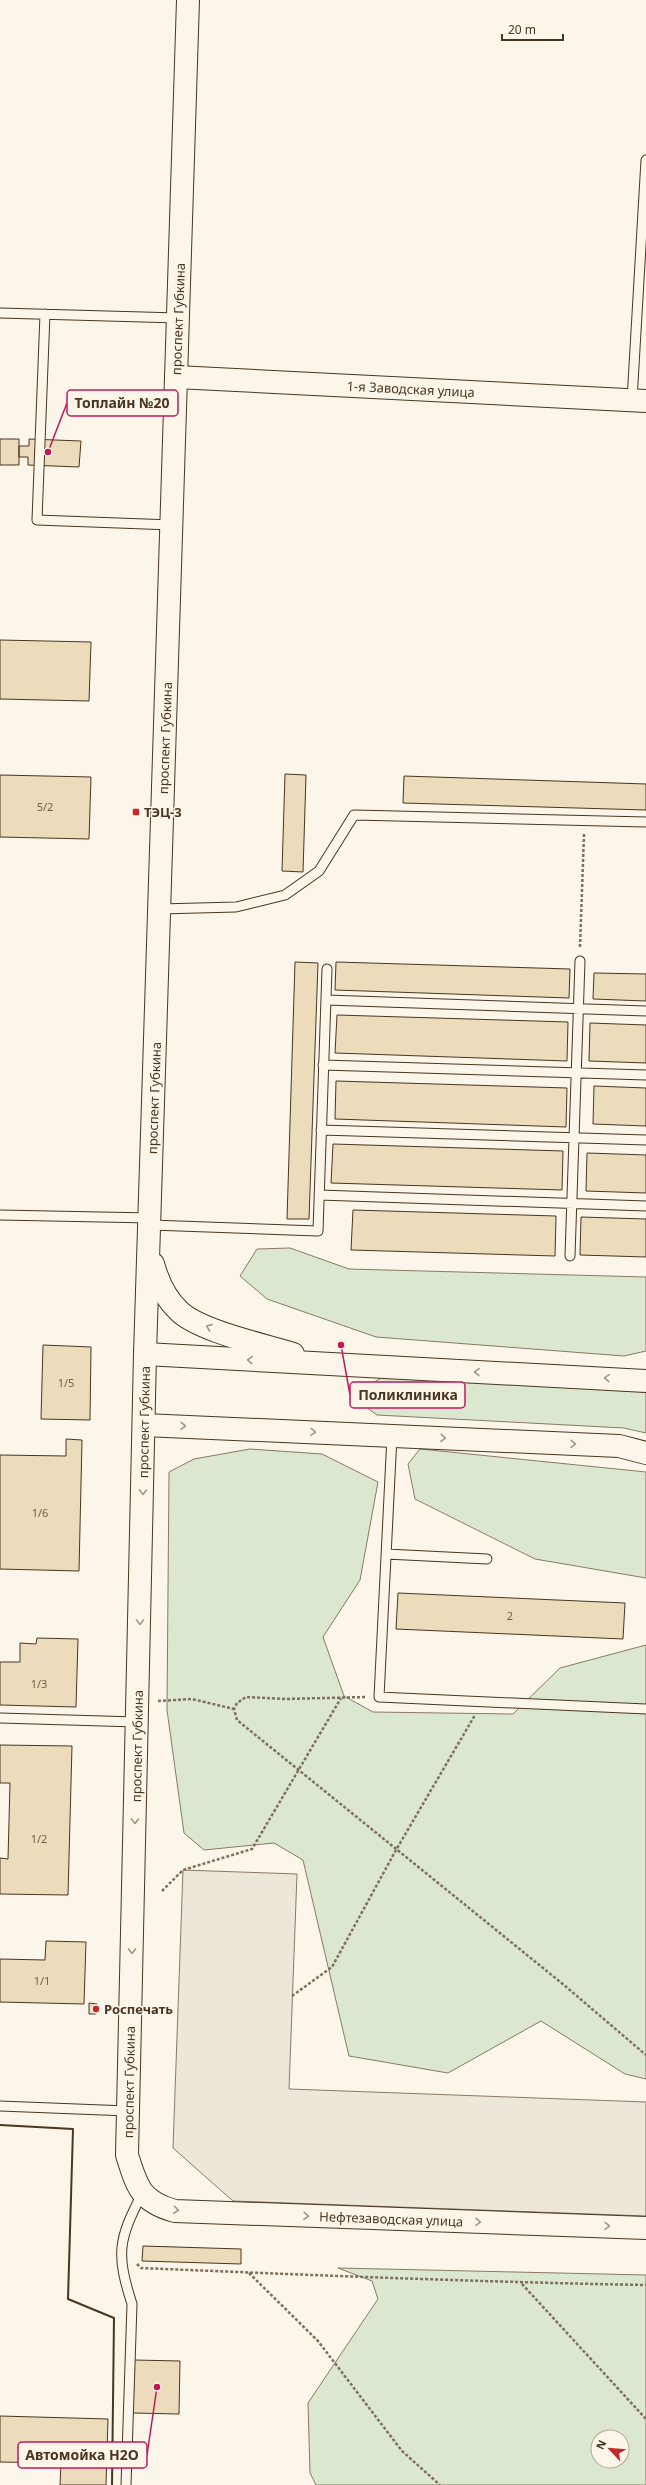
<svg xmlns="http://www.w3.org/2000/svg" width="646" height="2485" viewBox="0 0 646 2485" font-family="'Noto Sans',sans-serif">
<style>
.green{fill:#dce7d0;stroke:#887966;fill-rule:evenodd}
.parking{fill:#ede7d9;stroke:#887966}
.building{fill:#ecdcbc;stroke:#4a3520}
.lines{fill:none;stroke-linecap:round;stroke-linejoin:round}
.lane-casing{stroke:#4a3520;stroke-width:11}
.secondary-casing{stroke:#4a3520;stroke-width:24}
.path{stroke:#7f6f5c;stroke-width:2.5;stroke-dasharray:3 2;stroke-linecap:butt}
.lane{stroke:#fbf6e9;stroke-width:9}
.secondary{stroke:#fbf6e9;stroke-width:22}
.wall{stroke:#4a3520;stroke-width:2}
.oneway{stroke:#a29684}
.poi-dot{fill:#c62828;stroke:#fbf6e9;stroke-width:1.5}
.labels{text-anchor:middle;stroke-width:3;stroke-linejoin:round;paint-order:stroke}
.number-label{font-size:11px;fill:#725f47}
.street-label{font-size:13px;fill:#4a3520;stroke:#fbf6e9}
.poi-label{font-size:13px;font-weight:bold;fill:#4a3520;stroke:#fbf6e9;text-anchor:start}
.leader{fill:none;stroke:#c2185b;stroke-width:1.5}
.callout-dot{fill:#c2185b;stroke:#fbf6e9;stroke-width:1.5}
.callout{fill:#fbf6e9;stroke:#c2185b;stroke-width:1.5}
.callout-label{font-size:14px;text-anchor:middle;font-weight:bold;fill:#4a3520}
</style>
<rect width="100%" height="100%" fill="#fbf6e9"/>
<path class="green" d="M 290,1248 L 349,1269 L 646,1277 L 646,1351 L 624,1356 L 376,1337 L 267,1299 L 240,1276 L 257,1249 Z
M 382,1377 L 646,1392 L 646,1433 L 624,1428 L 377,1415 L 352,1397 Z
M 250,1449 L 322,1454 L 378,1482 L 360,1580 L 323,1637 L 344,1696 L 373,1712 L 513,1714 L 560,1668 L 646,1645 L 646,2079 L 625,2074 L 541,2021 L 448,2073 L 349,2056 L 303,1860 L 274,1843 L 204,1850 L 184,1833 L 167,1710 L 169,1472 L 194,1459 Z
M 420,1449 L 646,1472 L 646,1578 L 535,1559 L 415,1499 L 408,1464 Z
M 338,2268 L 646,2275 L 646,2485 L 316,2485 L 310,2473 L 308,2403 L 378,2299 L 372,2281 ZM 598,2437 L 622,2437 L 622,2461 L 598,2461 Z"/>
<path class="parking" d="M 183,1870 L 297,1874 L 289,2089 L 646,2102 L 646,2216 L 233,2201 L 173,2148 Z"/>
<path class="building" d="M 0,439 L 19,439 L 19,465 L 0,465 Z
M 29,439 L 81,441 L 79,467 L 28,465 L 28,457 L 19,457 L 19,446 L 29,446 Z
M 0,640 L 91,642 L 89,701 L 0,699 Z
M 285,774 L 306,775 L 303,872 L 282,871 Z
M 0,775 L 91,777 L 89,839 L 0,837 Z
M 404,776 L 646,784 L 646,810 L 403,803 Z
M 295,962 L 318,963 L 309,1219 L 287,1219 Z
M 336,962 L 570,969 L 569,998 L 335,990 Z
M 594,973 L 646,974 L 646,1001 L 593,999 Z
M 337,1015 L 568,1022 L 567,1061 L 335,1053 Z
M 590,1023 L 646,1025 L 646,1063 L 589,1061 Z
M 336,1081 L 567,1088 L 566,1127 L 335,1119 Z
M 594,1086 L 646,1088 L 646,1126 L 593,1124 Z
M 333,1144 L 563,1151 L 562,1190 L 331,1183 Z
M 587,1153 L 646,1155 L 646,1193 L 586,1191 Z
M 353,1210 L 556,1216 L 555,1256 L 351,1250 Z
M 581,1217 L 646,1219 L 646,1257 L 580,1255 Z
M 43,1345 L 91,1347 L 90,1420 L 41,1419 Z
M 66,1439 L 82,1440 L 79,1571 L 0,1569 L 0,1455 L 66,1456 Z
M 398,1593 L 625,1603 L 623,1639 L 396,1629 Z
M 37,1638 L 78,1639 L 76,1707 L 0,1705 L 0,1662 L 20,1662 L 20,1643 L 36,1644 Z
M 0,1745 L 72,1746 L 68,1895 L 0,1894 L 0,1858 L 8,1859 L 10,1783 L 0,1783 Z
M 46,1941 L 86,1942 L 84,2004 L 0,2002 L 0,1959 L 45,1960 Z
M 89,2003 L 97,2004 L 96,2014 L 89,2014 Z
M 143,2246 L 241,2249 L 241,2264 L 142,2261 Z
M 134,2360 L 180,2361 L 179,2414 L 133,2413 Z
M 0,2416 L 108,2419 L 106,2485 L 60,2485 L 61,2463 L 0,2462 Z"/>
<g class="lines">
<g class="lane-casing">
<path id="lane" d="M 0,313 L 178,318
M 45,314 L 37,520 L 172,525
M 632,400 L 646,160
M 160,909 L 236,907 L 285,895 L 319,871 L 354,815 L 646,822
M 326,1000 L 646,1011
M 323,1065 L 646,1075
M 321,1130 L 646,1140
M 319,1195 L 646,1206
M 0,1215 L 151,1218
M 151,1225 L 318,1231 L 327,969
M 570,1256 L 580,961
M 392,1436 L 379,1697 L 646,1709
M 386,1554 L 487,1559
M 0,1718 L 137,1722
M 0,2106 L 128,2111
M 126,2485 L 132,2304 C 116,2254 118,2240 142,2194"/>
</g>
<g class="secondary-casing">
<g id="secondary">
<path id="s1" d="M 188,0 L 145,1354 L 127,2155 C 137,2187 141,2202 175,2211 L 646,2228"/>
<path id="s2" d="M 176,377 L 646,401"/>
<path d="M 153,1264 C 158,1282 165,1298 179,1311 C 199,1331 265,1345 293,1354"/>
<path d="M 145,1354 L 646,1381"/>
<path d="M 144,1425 L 619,1446 L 646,1453"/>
</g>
</g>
<path class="path" d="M 580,947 L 584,834
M 365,1697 L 286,1699 L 246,1697 L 237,1703 L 234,1709 L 237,1720 L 564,1985 L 646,2055
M 158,1701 L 192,1699 L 234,1709
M 162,1891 L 183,1870 L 252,1849 L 341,1698
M 292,1996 L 332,1967 L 396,1850 L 475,1715
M 137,2264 L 141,2268 C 309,2275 478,2282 646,2285
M 249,2273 L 318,2341 L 402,2451 L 440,2485
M 522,2284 L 646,2419"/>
<use href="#lane" class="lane"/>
<use href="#secondary" class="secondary"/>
<path class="wall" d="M 0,2125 L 73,2129 L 68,2299 L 114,2318 L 112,2485"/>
</g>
<defs><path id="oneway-chevron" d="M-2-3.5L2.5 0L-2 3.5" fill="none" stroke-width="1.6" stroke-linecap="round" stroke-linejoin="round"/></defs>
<g class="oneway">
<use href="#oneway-chevron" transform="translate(209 1327) rotate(-159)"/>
<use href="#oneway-chevron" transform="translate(250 1360) rotate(-177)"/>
<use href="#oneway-chevron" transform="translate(477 1372) rotate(-177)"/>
<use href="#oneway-chevron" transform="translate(607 1378) rotate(-177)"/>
<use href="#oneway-chevron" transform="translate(183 1426) rotate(3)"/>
<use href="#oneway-chevron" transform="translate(313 1432) rotate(3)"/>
<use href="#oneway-chevron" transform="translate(443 1438) rotate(3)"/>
<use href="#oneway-chevron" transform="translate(573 1444) rotate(3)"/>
<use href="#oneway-chevron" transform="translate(143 1492) rotate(91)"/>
<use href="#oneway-chevron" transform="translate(140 1622) rotate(91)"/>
<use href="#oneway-chevron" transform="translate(135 1821) rotate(91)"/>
<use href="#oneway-chevron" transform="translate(132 1951) rotate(91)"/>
<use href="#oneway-chevron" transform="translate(176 2210) rotate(8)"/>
<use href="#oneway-chevron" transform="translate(306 2216) rotate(2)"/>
<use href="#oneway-chevron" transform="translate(478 2222) rotate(2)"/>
<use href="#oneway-chevron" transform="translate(607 2226) rotate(2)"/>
</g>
<g class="poi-dot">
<rect x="132" y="808" width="8" height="8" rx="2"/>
<circle cx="96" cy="2009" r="4"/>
</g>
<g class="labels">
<g class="number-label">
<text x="45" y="811">5/2</text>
<text x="66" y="1387">1/5</text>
<text x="40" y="1517">1/6</text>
<text x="510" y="1620">2</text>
<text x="39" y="1688">1/3</text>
<text x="39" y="1843">1/2</text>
<text x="42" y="1985">1/1</text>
</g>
<g class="street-label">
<text transform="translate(178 319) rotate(-88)" y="5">проспект Губкина</text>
<text dy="5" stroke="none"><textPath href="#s2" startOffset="235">1-я Заводская улица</textPath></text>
<text transform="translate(165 738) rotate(-88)" y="5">проспект Губкина</text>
<text transform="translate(154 1098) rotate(-88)" y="5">проспект Губкина</text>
<text transform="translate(144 1422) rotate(-89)" y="5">проспект Губкина</text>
<text transform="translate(137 1746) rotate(-89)" y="5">проспект Губкина</text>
<text transform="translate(129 2082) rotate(-89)" y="5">проспект Губкина</text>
<text dy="5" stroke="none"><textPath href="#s1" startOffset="2451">Нефтезаводская улица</textPath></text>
</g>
<g class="poi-label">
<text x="144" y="817">ТЭЦ-3</text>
<text x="104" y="2014">Роспечать</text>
</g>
</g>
<path class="leader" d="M48 452L67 403M341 1345L350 1395M157 2387L147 2455"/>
<g class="callout-dot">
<circle cx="48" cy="452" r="4"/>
<circle cx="341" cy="1345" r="4"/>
<circle cx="157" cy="2387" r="4"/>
</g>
<g class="callout">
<rect x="67" y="390" width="111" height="26" rx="4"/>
<rect x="350" y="1382" width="115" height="26" rx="4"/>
<rect x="18" y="2442" width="129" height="26" rx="4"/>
</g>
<g class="callout-label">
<text x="122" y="408">Топлайн №20</text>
<text x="408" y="1400">Поликлиника</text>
<text x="82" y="2460">Автомойка H2O</text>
</g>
<g transform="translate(610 2449) rotate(296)"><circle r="19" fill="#fbf6e9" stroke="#b4a999"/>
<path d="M0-3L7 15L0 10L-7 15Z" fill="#c62828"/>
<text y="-6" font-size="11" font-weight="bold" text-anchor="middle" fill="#4a3520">N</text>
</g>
<path d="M502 34v6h61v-6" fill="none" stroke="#4a3520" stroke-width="2"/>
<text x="508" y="34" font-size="12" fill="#4a3520" stroke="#fbf6e9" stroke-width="3" paint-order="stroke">20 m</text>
</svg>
